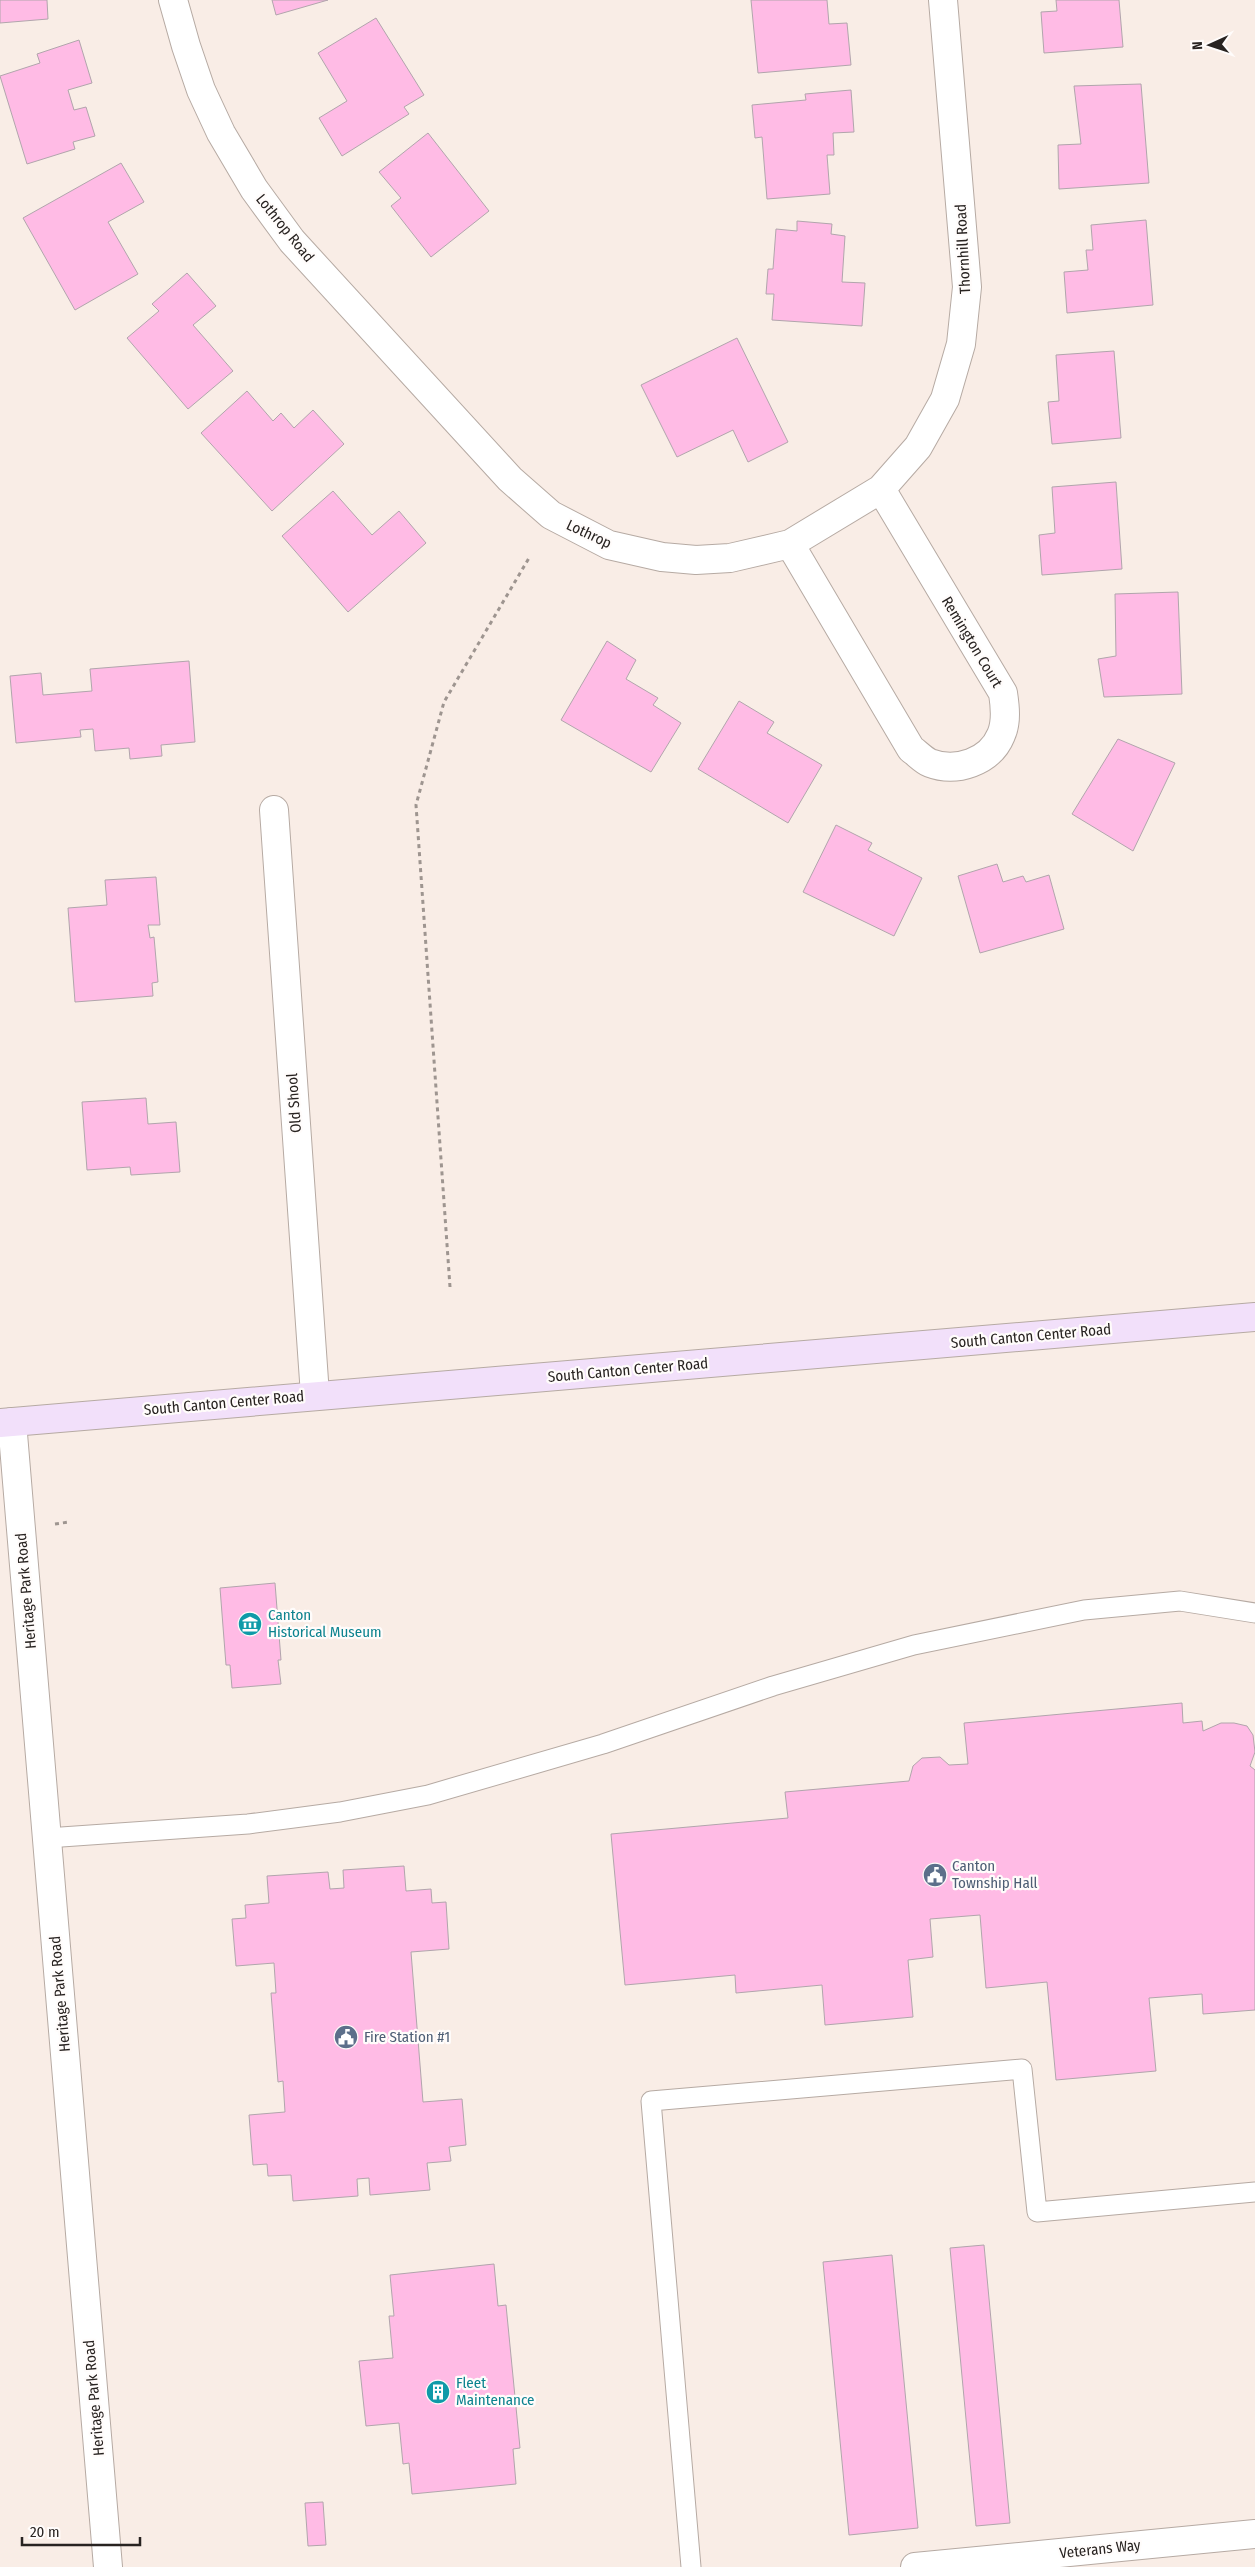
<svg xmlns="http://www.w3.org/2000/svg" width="1255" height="2567" viewBox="0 0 1255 2567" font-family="'Fira Sans Condensed',sans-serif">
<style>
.building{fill:#ffbbe5;stroke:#b1a5ac}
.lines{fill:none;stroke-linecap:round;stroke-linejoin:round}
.service-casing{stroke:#b6aaa3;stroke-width:21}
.minor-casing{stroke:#b6aaa3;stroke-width:30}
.secondary-casing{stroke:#b6aaa3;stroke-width:30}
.path{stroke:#9e9590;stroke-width:3;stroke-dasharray:4 4;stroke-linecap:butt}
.service{stroke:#fff;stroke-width:19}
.minor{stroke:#fff;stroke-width:28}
.secondary{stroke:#f2e0fa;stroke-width:28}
.labels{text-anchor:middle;stroke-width:4.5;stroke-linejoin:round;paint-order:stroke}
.street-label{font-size:15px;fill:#282321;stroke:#fffcfb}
.culture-label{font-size:15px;fill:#0d838f;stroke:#fffcfb;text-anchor:start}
.service-label{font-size:15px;fill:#4e5e75;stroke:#fffcfb;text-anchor:start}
</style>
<rect width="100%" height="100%" fill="#f9ede6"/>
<path class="building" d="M 0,0 L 47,0 L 48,19 L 0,23 Z
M 272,0 L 328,0 L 276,15 Z
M 751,0 L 827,0 L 829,24 L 847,23 L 851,65 L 758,73 Z
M 1056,0 L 1119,0 L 1123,47 L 1044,53 L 1041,12 L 1057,11 Z
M 376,18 L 424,95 L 404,107 L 409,114 L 342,156 L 319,118 L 347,101 L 318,53 Z
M 79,40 L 92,83 L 68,90 L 74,110 L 86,107 L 95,136 L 73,142 L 75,149 L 27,164 L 0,76 L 40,63 L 37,54 Z
M 1141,84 L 1149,183 L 1059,189 L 1058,145 L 1081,144 L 1074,86 Z
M 851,90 L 854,132 L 833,133 L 834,155 L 827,155 L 830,194 L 767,199 L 762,137 L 755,138 L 752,105 L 806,100 L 805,94 Z
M 428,133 L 489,211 L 431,257 L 391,206 L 401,198 L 379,172 Z
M 121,163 L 144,202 L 108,222 L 138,274 L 75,310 L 23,218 Z
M 1146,220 L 1153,305 L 1067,313 L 1064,272 L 1088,270 L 1086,250 L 1093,250 L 1091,225 Z
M 797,221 L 832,224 L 831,234 L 845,236 L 842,282 L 865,283 L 862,326 L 772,320 L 774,294 L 766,294 L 768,269 L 773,269 L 776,229 L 797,231 Z
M 187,273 L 216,306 L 193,325 L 233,371 L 188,409 L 127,338 L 159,311 L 152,304 Z
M 737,338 L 788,442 L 748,462 L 733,430 L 677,457 L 641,385 Z
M 1114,351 L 1121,438 L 1052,444 L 1048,402 L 1059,401 L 1056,355 Z
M 247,391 L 273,421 L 281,413 L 294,428 L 313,410 L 344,444 L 272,511 L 201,433 Z
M 1116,482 L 1122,569 L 1042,575 L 1039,535 L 1055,533 L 1052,487 Z
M 333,491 L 372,535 L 399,511 L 426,543 L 348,612 L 282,536 Z
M 1178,592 L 1182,694 L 1104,697 L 1098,659 L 1116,656 L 1115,594 Z
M 607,641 L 636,660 L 626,679 L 658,698 L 653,705 L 681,723 L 651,772 L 561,720 Z
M 189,661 L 195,742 L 161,745 L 162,756 L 130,759 L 129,748 L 95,751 L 93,729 L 80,730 L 81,737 L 16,743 L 10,676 L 41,673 L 43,695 L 92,691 L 90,669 Z
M 739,701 L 774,722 L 767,733 L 822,765 L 788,823 L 698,769 Z
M 1118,739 L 1175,763 L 1133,851 L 1072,814 Z
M 836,825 L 872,843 L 868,850 L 922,878 L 894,936 L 803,892 Z
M 997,864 L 1003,882 L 1023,876 L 1026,882 L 1049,875 L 1064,929 L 980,953 L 958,876 Z
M 156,877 L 160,925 L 148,925 L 150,938 L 154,937 L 158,982 L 152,983 L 153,996 L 75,1002 L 68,908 L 107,905 L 105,880 Z
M 146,1098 L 148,1124 L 176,1122 L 180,1172 L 131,1175 L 130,1167 L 87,1170 L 82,1102 Z
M 275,1583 L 281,1660 L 278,1660 L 281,1684 L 232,1688 L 230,1665 L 226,1665 L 220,1588 Z
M 1182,1703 L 1183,1723 L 1202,1721 L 1203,1731 L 1221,1723 L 1234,1723 L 1247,1726 L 1253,1735 L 1255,1752 L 1250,1766 L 1255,1770 L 1255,2010 L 1203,2014 L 1202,1994 L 1149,1998 L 1156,2071 L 1056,2080 L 1047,1982 L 986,1988 L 980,1915 L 930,1919 L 933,1957 L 908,1960 L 913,2017 L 825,2025 L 822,1985 L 736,1993 L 735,1975 L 625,1985 L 611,1834 L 788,1818 L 785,1792 L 909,1781 L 913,1766 L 922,1758 L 940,1757 L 949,1765 L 968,1764 L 964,1723 Z
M 404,1866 L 406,1891 L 431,1889 L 432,1903 L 446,1902 L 449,1949 L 411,1952 L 423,2102 L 462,2099 L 466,2145 L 449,2147 L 451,2161 L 427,2163 L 430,2190 L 370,2195 L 369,2178 L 357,2179 L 358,2196 L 293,2201 L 291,2175 L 268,2176 L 267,2164 L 253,2165 L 249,2115 L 285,2112 L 283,2081 L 278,2082 L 271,1993 L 276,1993 L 274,1963 L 236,1966 L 232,1919 L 246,1918 L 245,1905 L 269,1903 L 267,1876 L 328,1872 L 330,1889 L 344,1888 L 343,1870 Z
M 984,2245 L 1010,2523 L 976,2526 L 950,2248 Z
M 892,2255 L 918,2528 L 849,2535 L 823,2262 Z
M 494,2264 L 498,2306 L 506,2305 L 520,2448 L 513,2449 L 516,2484 L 412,2494 L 409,2463 L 403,2464 L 399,2423 L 366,2426 L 359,2361 L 393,2358 L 389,2316 L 394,2316 L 390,2275 Z
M 323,2502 L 326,2545 L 308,2546 L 305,2503 Z"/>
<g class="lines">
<g class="service-casing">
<path id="service" d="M 47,1838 L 248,1824 L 340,1812 L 428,1795 L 603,1744 L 773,1686 L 914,1645 L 1084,1610 L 1180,1601 L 1255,1613
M 691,2567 L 651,2101 L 1022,2069 L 1037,2212 L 1255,2192"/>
</g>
<g class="minor-casing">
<path id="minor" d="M 173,0 L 186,46 L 201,90 L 221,133 L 254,189 L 292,241 L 510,479 L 551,515 L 609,545 L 662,557 L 696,560 L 730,558 L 790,544 L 881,489 L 918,447 L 945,399 L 961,344 L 967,287 L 943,0
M 790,544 L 911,749 C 917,753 923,760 930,763 C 956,773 990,762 1001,735 C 1007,722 1005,706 1003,693 L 881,489
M 274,810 L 315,1395
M 12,1422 L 108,2567
M 915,2567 L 1255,2534"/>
</g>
<g class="secondary-casing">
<path id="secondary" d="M 0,1423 L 1255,1317"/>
</g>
<path class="path" d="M 450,1287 L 416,805 L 444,702 L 529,558
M 55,1524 L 69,1522"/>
<use href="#service" class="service"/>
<use href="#minor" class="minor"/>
<use href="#secondary" class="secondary"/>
</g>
<defs>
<g id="museum-disc" transform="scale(1.25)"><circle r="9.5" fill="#0f9aa8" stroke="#fffcfb"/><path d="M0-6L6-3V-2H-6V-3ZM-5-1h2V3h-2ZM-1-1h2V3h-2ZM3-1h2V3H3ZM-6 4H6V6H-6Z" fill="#fff"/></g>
<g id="civic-disc" transform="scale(1.25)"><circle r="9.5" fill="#5c6f8a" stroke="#fffcfb"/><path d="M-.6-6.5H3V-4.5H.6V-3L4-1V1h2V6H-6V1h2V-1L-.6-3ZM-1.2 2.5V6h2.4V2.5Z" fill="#fff"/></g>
<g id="building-disc" transform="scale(1.25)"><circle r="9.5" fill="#0f9aa8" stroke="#fffcfb"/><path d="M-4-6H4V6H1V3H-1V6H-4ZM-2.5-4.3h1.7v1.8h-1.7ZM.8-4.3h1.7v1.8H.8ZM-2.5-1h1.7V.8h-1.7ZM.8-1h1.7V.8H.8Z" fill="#fff"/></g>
</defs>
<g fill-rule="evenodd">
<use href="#museum-disc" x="250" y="1624"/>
<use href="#civic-disc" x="935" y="1875"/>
<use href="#civic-disc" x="346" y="2037"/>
<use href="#building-disc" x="438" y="2392"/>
</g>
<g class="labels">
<g class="street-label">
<text transform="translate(285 228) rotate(51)" y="5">Lothrop Road</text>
<text transform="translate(963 249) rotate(-93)" y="5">Thornhill Road</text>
<text transform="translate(589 534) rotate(25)" y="5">Lothrop</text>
<text transform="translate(972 642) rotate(59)" y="5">Remington Court</text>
<text transform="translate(294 1103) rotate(-94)" y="5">Old Shool</text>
<text transform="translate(1031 1336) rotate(-5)" y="5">South Canton Center Road</text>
<text transform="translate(628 1370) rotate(-5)" y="5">South Canton Center Road</text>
<text transform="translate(224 1403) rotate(-5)" y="5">South Canton Center Road</text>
<text transform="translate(26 1591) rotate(-95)" y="5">Heritage Park Road</text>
<text transform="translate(60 1994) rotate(-95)" y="5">Heritage Park Road</text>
<text transform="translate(94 2398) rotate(-95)" y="5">Heritage Park Road</text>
<text transform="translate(1100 2549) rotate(-6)" y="5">Veterans Way</text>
</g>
<g class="culture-label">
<text x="268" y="1620">Canton<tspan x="268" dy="17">Historical Museum</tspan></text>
<text x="456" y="2388">Fleet<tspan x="456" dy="17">Maintenance</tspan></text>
</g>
<g class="service-label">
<text x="952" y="1871">Canton<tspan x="952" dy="17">Township Hall</tspan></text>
<text x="364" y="2042">Fire Station #1</text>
</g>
</g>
<g transform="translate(1210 45) rotate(267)" stroke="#fffcfb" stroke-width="4" paint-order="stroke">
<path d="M0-4L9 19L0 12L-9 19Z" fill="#282321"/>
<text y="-8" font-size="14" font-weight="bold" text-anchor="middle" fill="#282321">N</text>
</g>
<path d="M22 2537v8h118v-8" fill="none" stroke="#282321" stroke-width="2.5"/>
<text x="30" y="2537" font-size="15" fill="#282321" stroke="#fffcfb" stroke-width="4" paint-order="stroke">20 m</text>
</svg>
